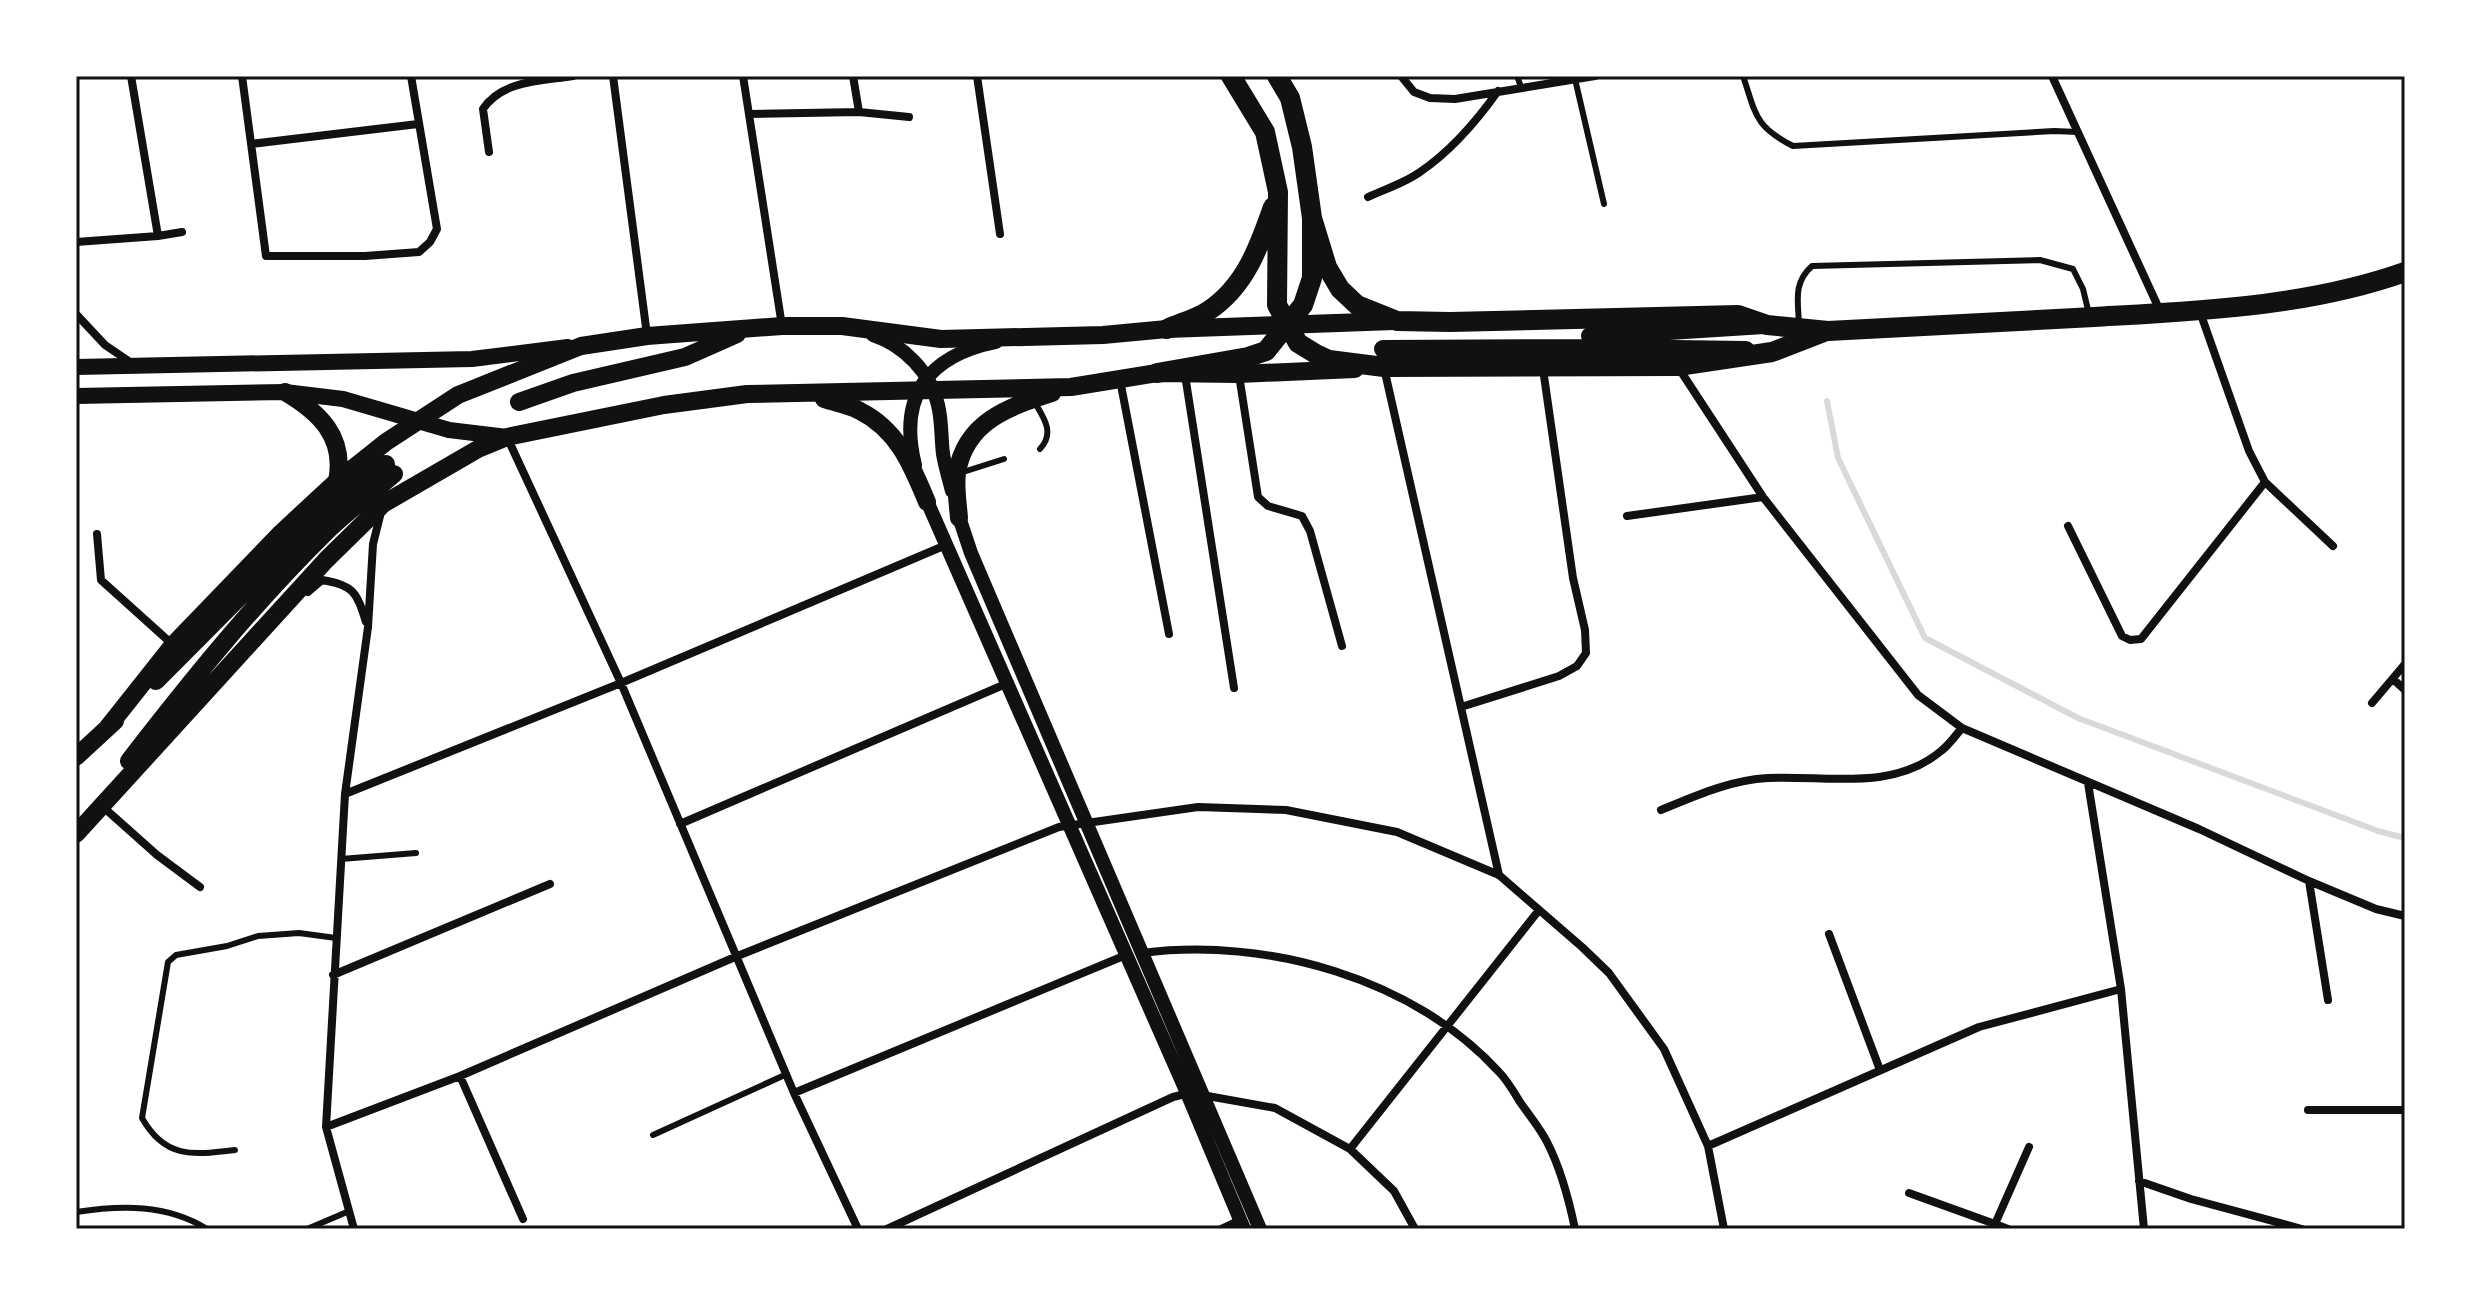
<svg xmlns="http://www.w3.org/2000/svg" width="2481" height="1305" viewBox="0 0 2481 1305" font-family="'DM Sans',sans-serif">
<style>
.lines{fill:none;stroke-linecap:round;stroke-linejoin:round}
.stream{stroke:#d9d9d9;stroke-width:6}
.service{stroke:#111;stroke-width:6}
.minor{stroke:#111;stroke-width:8}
.tertiary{stroke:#111;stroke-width:14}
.secondary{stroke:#111;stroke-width:16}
.primary{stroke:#111;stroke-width:18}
.trunk{stroke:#111;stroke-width:20}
.neatline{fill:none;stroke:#111;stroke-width:3}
</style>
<rect width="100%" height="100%" fill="#fff"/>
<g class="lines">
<path class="stream" d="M 1827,401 L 1838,458 L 1925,638 L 2078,718 L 2378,831 L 2405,838"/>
<path class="service" d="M 1517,76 L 1521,87
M 1743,76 C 1756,114 1754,126 1793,146 L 2054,131 L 2078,132
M 1575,79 L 1604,204
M 1799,324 C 1798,301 1793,283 1812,266 L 2040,260 L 2073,269 L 2083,289 L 2089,314
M 1035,403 C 1044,418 1055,433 1040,449
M 960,473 L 1004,459
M 341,859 L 416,853
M 653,1135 L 787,1074
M 235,1150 C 193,1155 165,1159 142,1118 L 168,962 L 176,955 L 227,946 L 258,936 L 299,933 L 336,938
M 76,1212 C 121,1205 167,1204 207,1229
M 307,1229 L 347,1212"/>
<path class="minor" d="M 242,76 L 266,256 L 365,256 L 419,252 L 430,242 L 437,229 L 411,76
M 613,76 L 647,335
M 743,76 L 782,326
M 853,76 L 859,112
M 977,76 L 1000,234
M 1401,76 L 1414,92 L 1430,98 L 1455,99 L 1595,76
M 2052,76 L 2161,313
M 749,114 L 859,112 L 909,117
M 251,144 L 418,124
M 489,152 L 483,109 C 502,80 542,81 573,76
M 1368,197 C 1385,189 1405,183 1420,172 C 1451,151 1476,122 1498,91
M 158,236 L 182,232
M 76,242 L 158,236 L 131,76
M 2200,312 L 2249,451 L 2265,482 L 2333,546
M 76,314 L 105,345 L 133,364
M 1678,367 L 1763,497 L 1918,695 L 1962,728 L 2199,829 L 2309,881 L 2376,909 L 2405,916
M 1384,368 L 1499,875
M 1185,375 L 1234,688
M 1239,375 L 1258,497 L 1268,506 L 1302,516 L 1310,531 L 1342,646
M 1120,380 L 1169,634
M 507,437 L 621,683 L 794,1093 L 858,1229
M 1627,516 L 1763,497
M 2068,526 L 2122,636 L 2130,640 L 2141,639 L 2265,482
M 97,534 L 101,580 L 172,644
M 308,592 L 322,580 C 354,585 357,593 366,622
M 2393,679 L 2405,690
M 2372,703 L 2405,664
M 1461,707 L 1559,676 L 1577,666 L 1586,653 L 1585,630 L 1573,578 L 1543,369
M 2088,783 L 2121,989 L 2144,1229
M 345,794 L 621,683 L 946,545
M 102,806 L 157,855 L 200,887
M 1661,810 C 1695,796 1730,780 1768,778 C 1826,775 1892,792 1941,751 C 1949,745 1955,736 1962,728
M 680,824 L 1008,683
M 2309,881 L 2328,1000
M 1829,934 L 1880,1070
M 1142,953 C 1267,937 1413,978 1499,1072 C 1507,1080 1514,1092 1520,1102 C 1529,1115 1540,1128 1547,1142 C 1561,1169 1569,1200 1575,1229
M 333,975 L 550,884
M 460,1076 L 523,1219
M 794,1093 L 1126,955
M 1202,1095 L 1275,1108 L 1350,1149 L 1394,1191 L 1415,1229
M 2308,1110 L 2405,1110
M 326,1127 L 460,1076 L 735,957 L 1059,827 L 1198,807 L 1286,810 L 1397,832 L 1499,875 L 1582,947 L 1609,973 L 1664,1049 L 1708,1146 L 1724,1229
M 1708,1146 L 1979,1027 L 2121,989
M 1350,1149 L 1539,910
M 2139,1181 L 2191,1199 L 2302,1229
M 1909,1193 L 1995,1224
M 354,1229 L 326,1127 L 345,794 L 368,627 L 373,544 L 381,512
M 887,1229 L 1173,1097 L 1189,1093
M 1221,1229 L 1240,1220
M 2008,1229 L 1995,1224 L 2029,1147"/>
<path class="tertiary" d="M 873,335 C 904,345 931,373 938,405 C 942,421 941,438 943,454 C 945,466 949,479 952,491
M 915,465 C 898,397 927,356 996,342
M 923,492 L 1187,1093 L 1244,1229
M 957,511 L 971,553 L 1260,1229"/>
<path class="secondary" d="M 76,367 L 472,359 L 568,347
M 76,396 L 285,392 L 343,399 L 449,430 L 507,437"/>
<path class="primary" d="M 1590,336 L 1764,325
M 1383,349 L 1602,348 L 1746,350
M 285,392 C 319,412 346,437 337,481
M 824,399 C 836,403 849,405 860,411 C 898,430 912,466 927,502
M 519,402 L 573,383 L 685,357 L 737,334
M 959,518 C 958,504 955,487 957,473 C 965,422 1008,407 1052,393
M 156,681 L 318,518 L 386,464
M 108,727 L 173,645 L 281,533 L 337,481 L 386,442 L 458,395 L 581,346 L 647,336 L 782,326 L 842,326 L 941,339 L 1103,335 L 1167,329 L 1394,321
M 76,757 L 115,721
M 129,761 C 190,682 253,604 324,534 C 346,512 371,494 394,474
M 76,834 L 326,560 L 383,504 L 478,449 L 507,437 L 664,405 L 747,394 L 1071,387 L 1157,373 L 1239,374 L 1355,369"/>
<path class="trunk" d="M 1231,76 L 1265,132 L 1278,192 L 1277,305 L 1298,343 L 1316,354 L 1329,360 L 1384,367 L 1678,366 L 1772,352 L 1824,332
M 1312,218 L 1327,267 L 1340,289 L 1357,305 L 1397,321 L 1450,322 L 1738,315 L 1767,325 L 1828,331 C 1916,326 2005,322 2094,317 C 2198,311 2306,307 2405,272
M 1167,329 C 1180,323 1196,319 1208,311 C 1245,287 1259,247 1273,207
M 1157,373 L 1248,357 L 1266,351 L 1303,305 L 1312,278 L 1312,218 L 1302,147 L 1290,98 L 1277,76"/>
</g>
<rect width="2481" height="1305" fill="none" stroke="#ffffff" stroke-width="156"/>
<rect x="78" y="78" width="2325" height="1149" class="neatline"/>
</svg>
